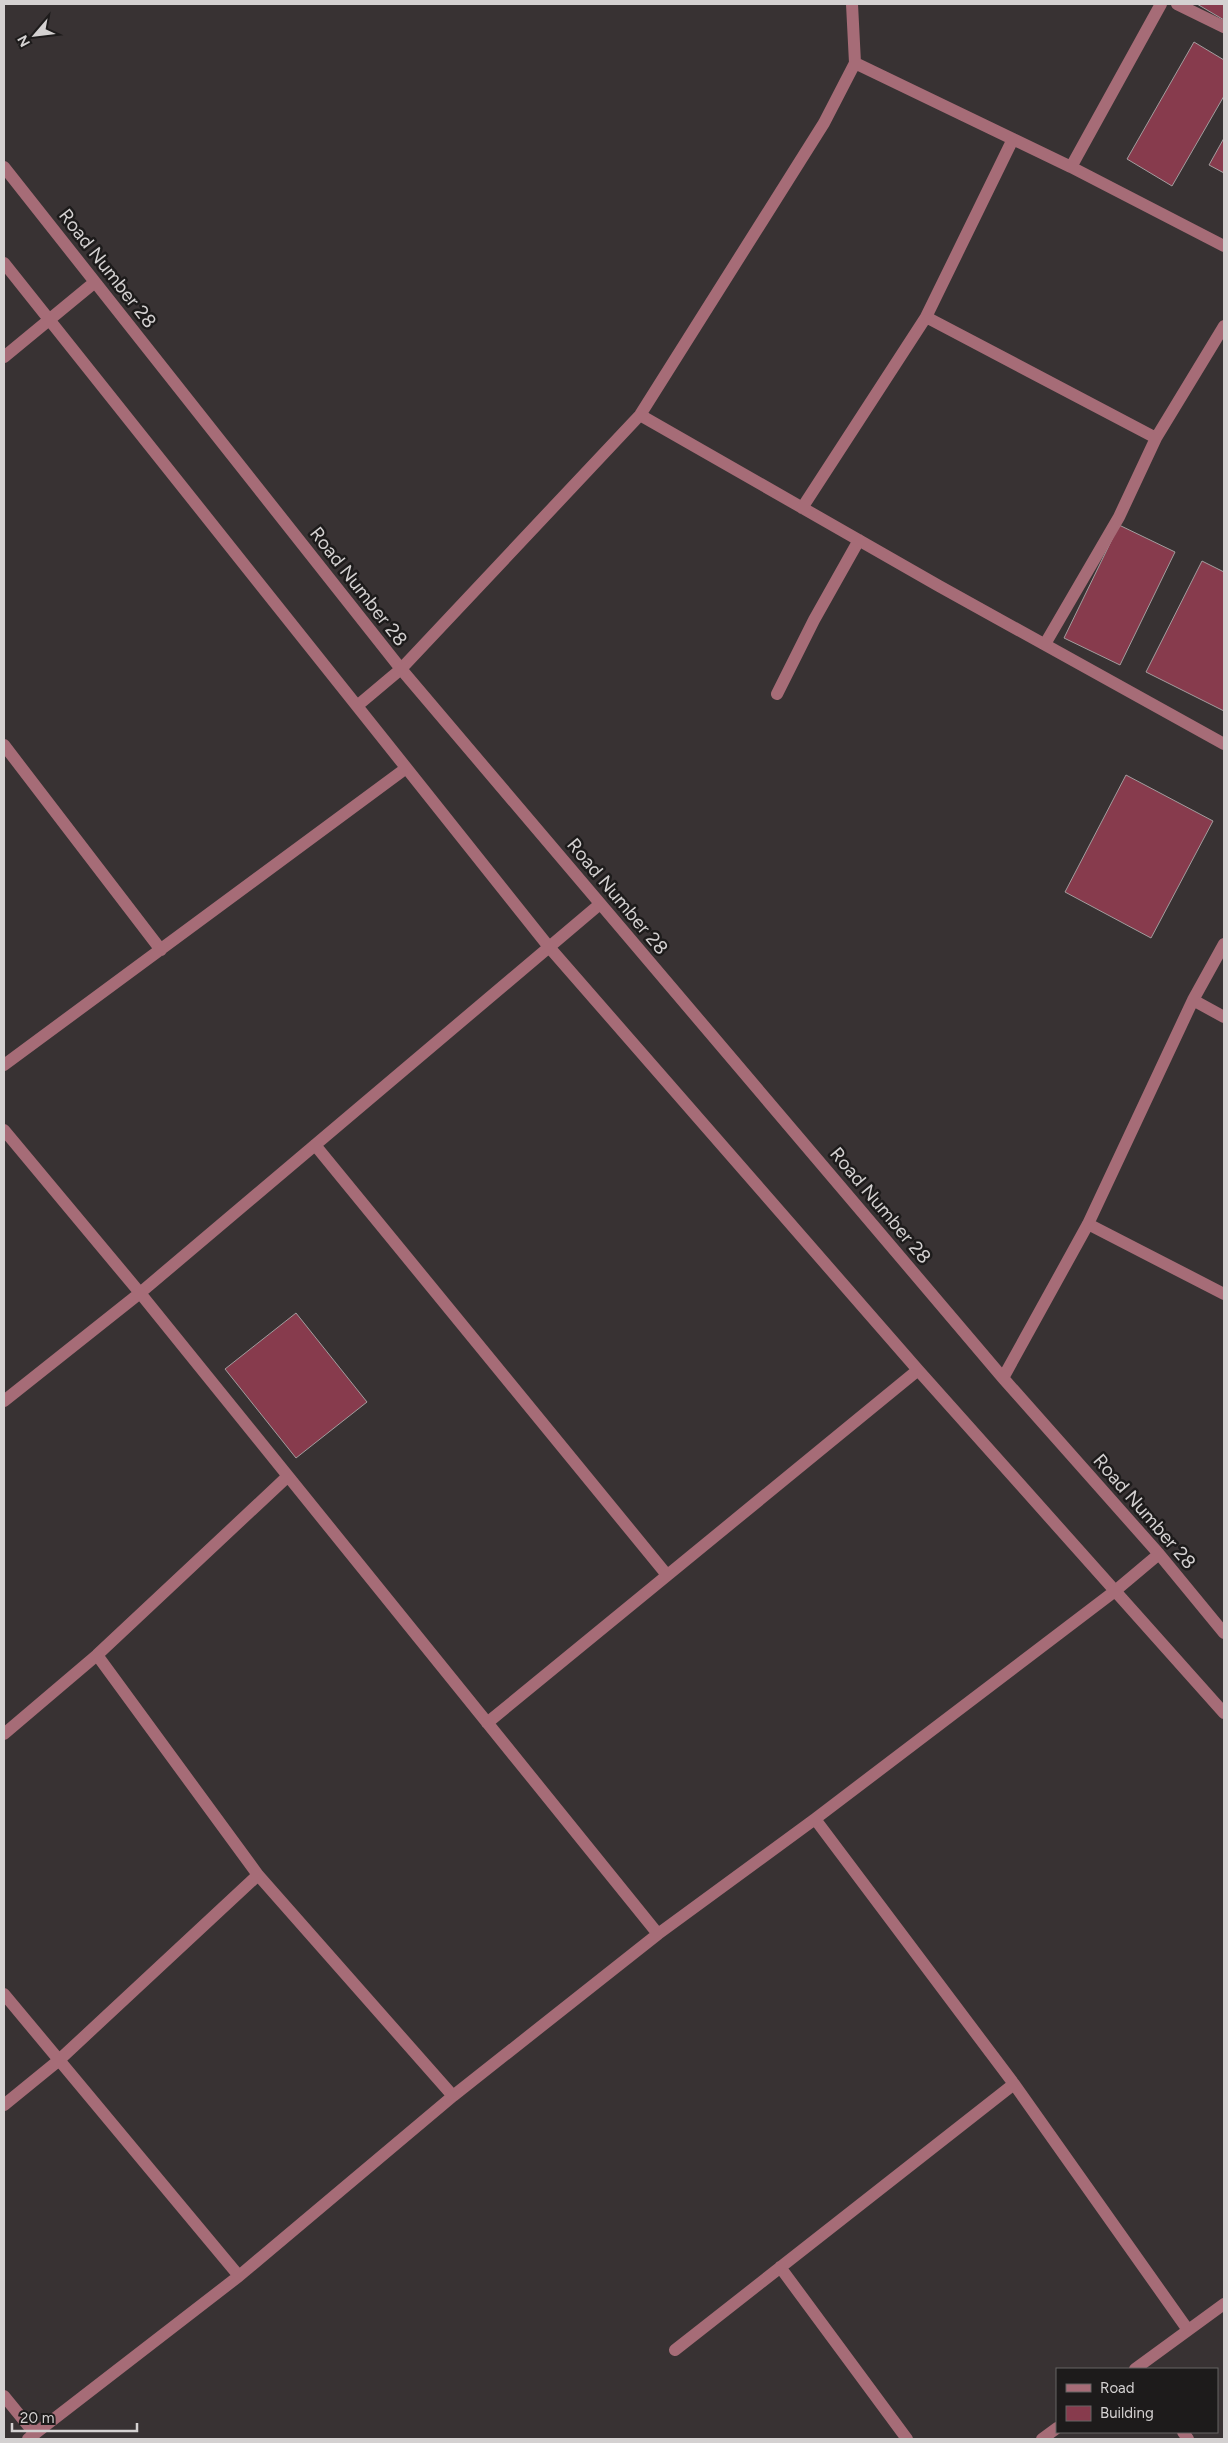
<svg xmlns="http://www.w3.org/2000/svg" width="1228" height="2443" viewBox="0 0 1228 2443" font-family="Figtree,sans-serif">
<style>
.building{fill:#873b4d;stroke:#a39d9e}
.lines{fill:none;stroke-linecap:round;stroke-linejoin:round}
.minor{stroke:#a66c77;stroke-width:12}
.labels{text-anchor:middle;stroke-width:5;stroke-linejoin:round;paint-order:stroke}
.street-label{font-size:19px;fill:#d4d1d1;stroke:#1d1b1b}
</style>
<rect width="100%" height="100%" fill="#383233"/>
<path class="building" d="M 1197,4 L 1224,4 L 1224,20 Z
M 1194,42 L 1224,60 L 1224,96 L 1172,186 L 1127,159 Z
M 1224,138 L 1224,173 L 1209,165 Z
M 1119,525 L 1175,552 L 1120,665 L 1064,638 Z
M 1202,561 L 1224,572 L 1224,711 L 1146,672 Z
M 1126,775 L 1213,821 L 1151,938 L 1065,892 Z
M 296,1313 L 367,1402 L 296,1458 L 225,1369 Z"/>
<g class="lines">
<path class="minor" d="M 1177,4 L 1224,27
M 855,63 L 1071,167 L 1224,246
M 1013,139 L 926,317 L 1156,438 L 1119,517 L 1045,644
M 4,167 L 401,669 L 1003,1378 L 1159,1554 L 1224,1633
M 1071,167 L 1161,4
M 4,263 L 549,947 L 918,1370 L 1224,1713
M 4,357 L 95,282
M 640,415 L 939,586 L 1224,744
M 1156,438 L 1224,326
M 802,508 L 926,317
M 777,694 L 814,620 L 859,540
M 357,706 L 401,669 L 640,415 L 824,123 L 855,63 L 852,4
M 4,745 L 161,950
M 1193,1000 L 1224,1017
M 4,1065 L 405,769
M 4,1130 L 140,1293 L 658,1934
M 315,1145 L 667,1575
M 1088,1224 L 1224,1294
M 1003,1378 L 1088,1224 L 1193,1000 L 1224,944
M 4,1401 L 140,1293 L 600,904
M 97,1655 L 258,1875 L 453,2096
M 487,1723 L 918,1370
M 4,1734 L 97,1655 L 287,1477
M 815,1819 L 1014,2084 L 1188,2330
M 4,1994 L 239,2276
M 4,2105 L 58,2061 L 258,1875
M 780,2267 L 907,2439
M 675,2350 L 1014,2084
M 1135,2369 L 1224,2304
M 4,2396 L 35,2434
M 1183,2432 L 1188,2439
M 28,2439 L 239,2276 L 453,2096 L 658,1934 L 815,1819 L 1115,1591 L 1159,1554
M 1042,2439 L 1057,2428"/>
</g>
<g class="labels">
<g class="street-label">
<text transform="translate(108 268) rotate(52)" y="7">Road Number 28</text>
<text transform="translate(359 586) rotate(52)" y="7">Road Number 28</text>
<text transform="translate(618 896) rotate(50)" y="7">Road Number 28</text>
<text transform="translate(881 1205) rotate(50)" y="7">Road Number 28</text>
<text transform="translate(1145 1511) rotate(49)" y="7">Road Number 28</text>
</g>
</g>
<rect width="1228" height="2443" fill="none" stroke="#d4d1d1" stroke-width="10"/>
<rect x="1056" y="2368" width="162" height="65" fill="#1d1b1b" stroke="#666464"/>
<rect x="1066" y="2384" width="25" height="8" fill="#a66c77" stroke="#666464"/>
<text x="1100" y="2393" font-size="15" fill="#d4d1d1">Road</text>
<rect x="1066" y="2406" width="25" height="15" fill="#873b4d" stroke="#666464"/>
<text x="1100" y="2418" font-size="15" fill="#d4d1d1">Building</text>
<g transform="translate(35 35) rotate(242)" stroke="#1d1b1b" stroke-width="4" paint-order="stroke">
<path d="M0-4L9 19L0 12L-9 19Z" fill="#d4d1d1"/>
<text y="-8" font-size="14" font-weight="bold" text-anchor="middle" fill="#d4d1d1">N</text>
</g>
<path d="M12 2423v8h125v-8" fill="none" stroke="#d4d1d1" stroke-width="2.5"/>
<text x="20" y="2423" font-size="15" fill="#d4d1d1" stroke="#1d1b1b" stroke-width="4" paint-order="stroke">20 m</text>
</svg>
